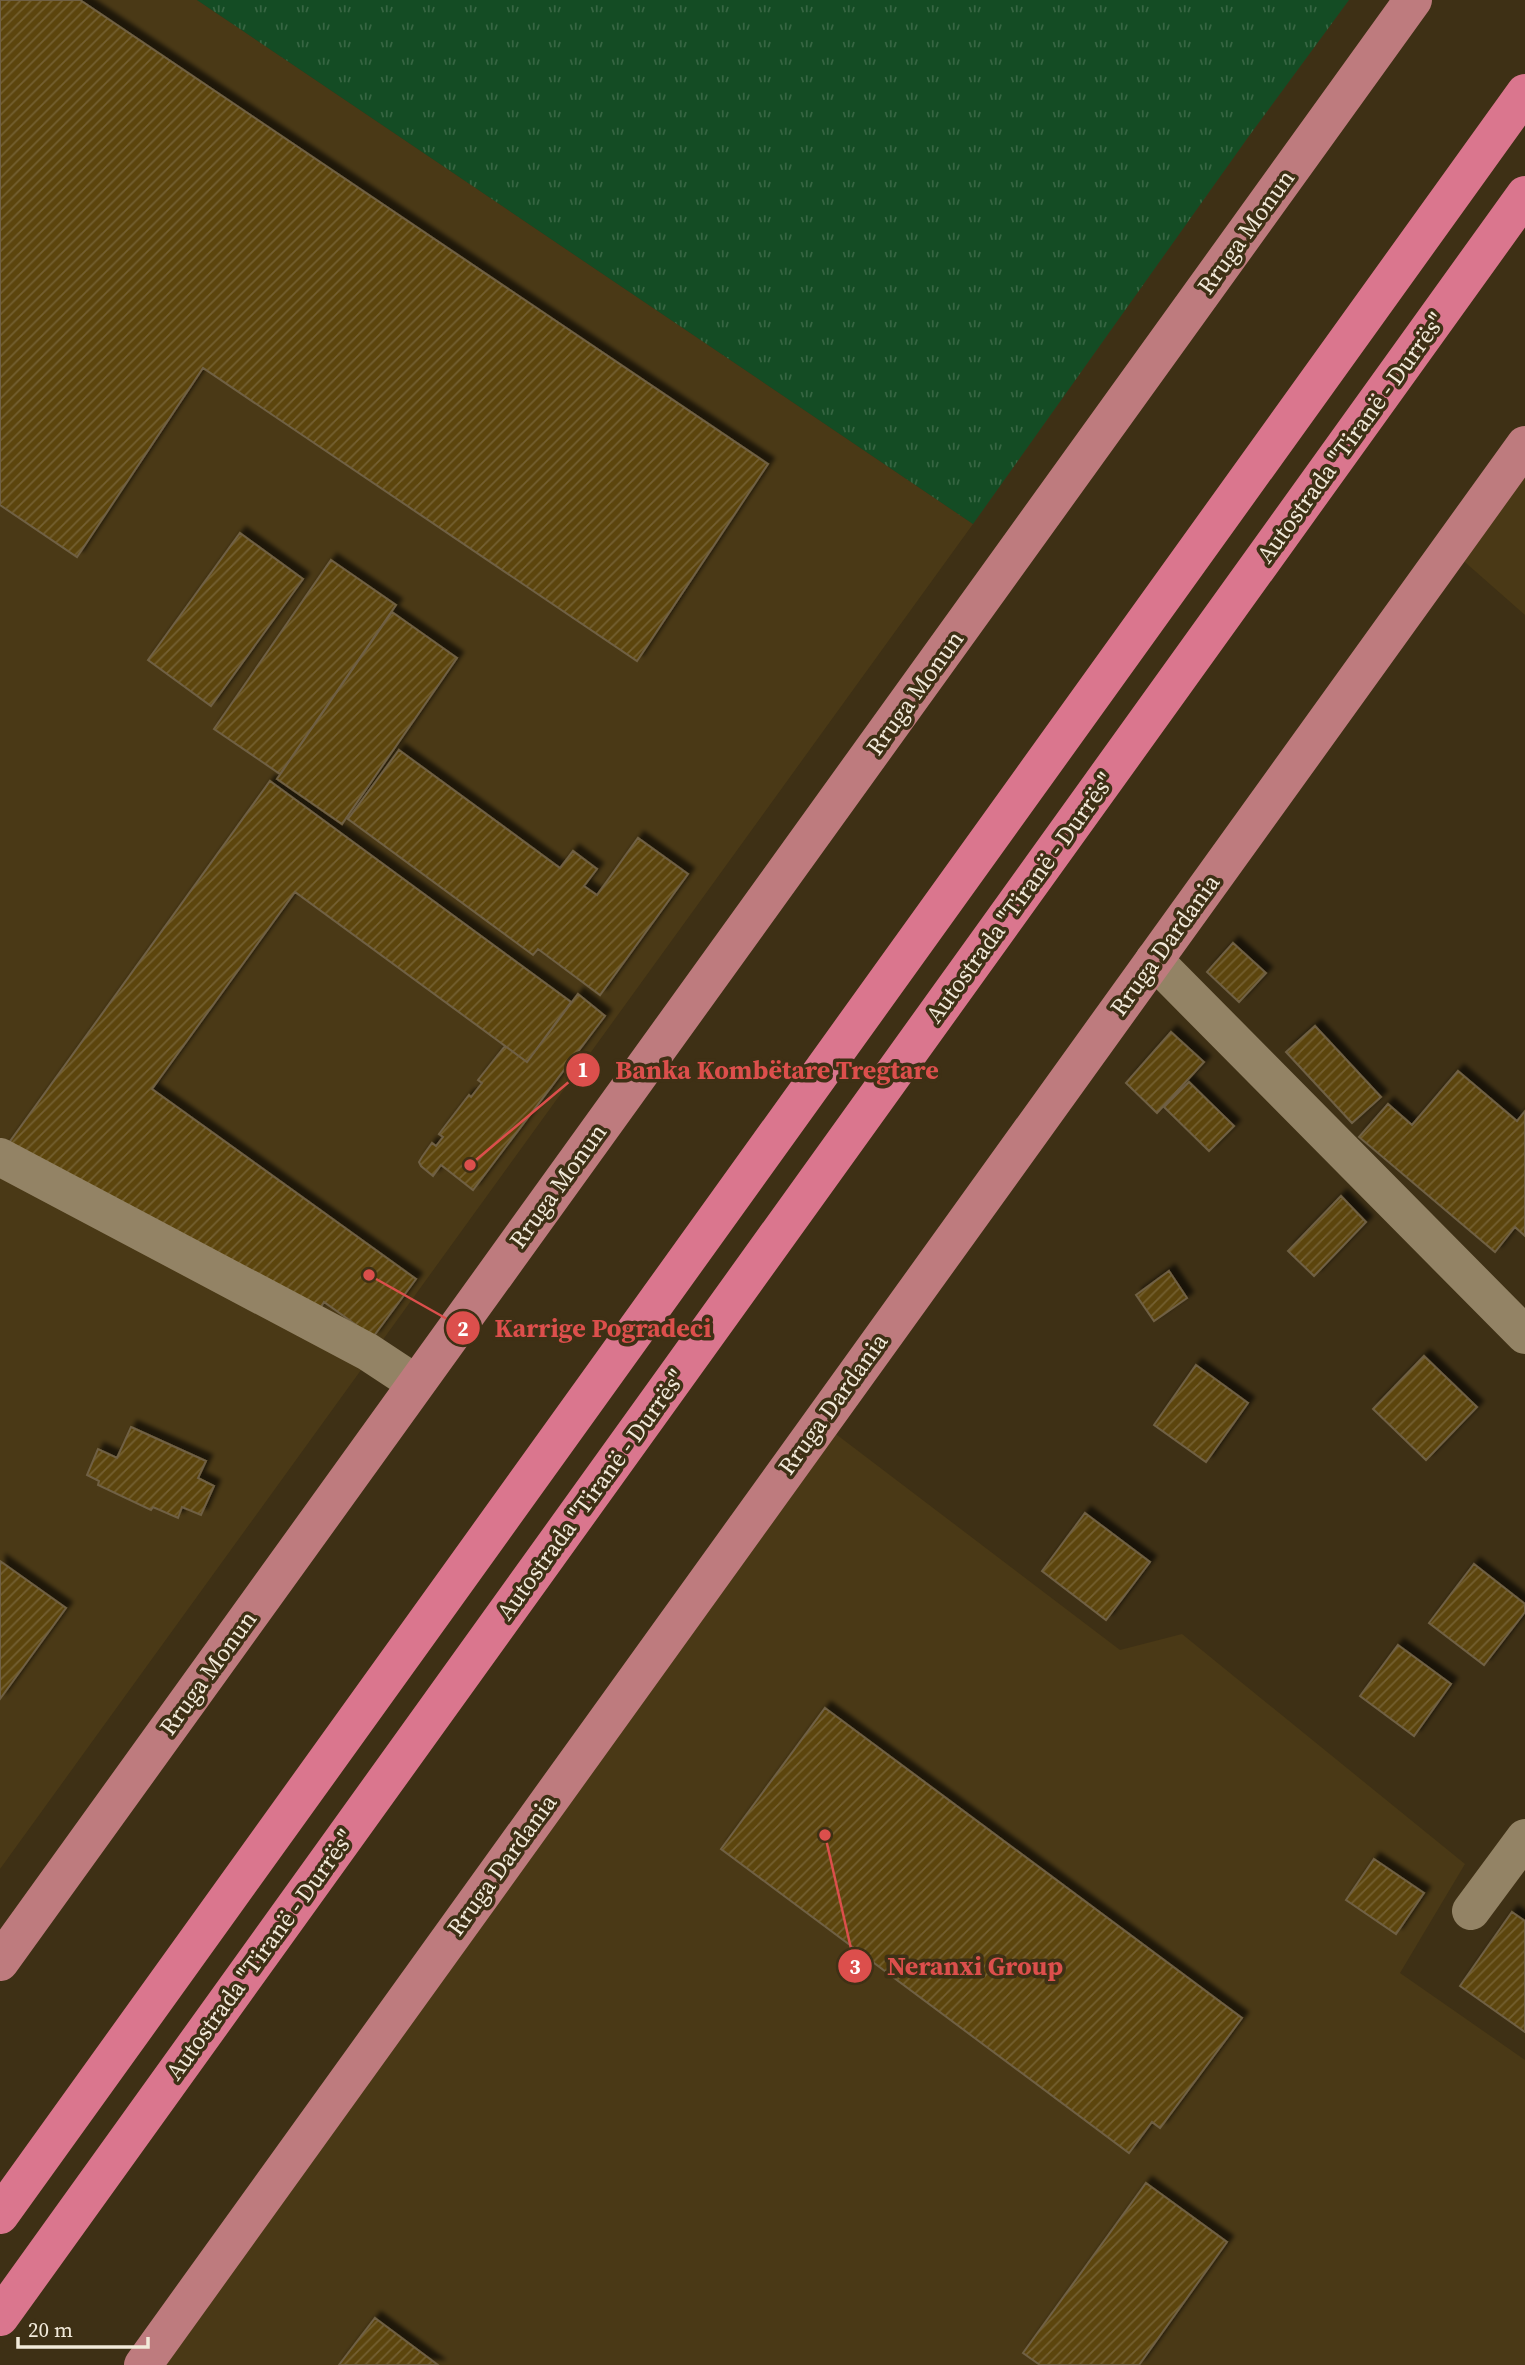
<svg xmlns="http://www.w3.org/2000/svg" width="1525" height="2365" viewBox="0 0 1525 2365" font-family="'Source Serif 4',serif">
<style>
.built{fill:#4a3916}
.grass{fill:url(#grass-tufts)}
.building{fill:url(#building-hatch);stroke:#706144;stroke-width:2;filter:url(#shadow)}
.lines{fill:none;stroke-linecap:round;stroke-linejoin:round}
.minor{stroke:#938365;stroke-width:38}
.major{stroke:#be7b7e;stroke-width:38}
.highway{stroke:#da768e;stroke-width:38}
.labels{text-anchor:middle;stroke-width:7;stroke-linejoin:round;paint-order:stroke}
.street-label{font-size:24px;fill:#f2eada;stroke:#3e3015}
.leader{fill:none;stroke:#dc4f4c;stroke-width:2.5}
.callout-dot{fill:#dc4f4c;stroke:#3e3015;stroke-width:2.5}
.mark-label{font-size:21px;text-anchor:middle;font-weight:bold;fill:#fff}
.callout-label{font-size:26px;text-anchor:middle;font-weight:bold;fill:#dc4f4c;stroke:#3e3015;stroke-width:7;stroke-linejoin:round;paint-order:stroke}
</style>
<defs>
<pattern id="grass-tufts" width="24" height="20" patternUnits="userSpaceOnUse" patternTransform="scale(1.75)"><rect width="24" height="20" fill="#144c24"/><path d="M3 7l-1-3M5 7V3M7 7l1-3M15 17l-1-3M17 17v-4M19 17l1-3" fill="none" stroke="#376643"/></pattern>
<pattern id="building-hatch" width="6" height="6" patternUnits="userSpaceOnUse" patternTransform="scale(1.75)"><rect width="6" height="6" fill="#5c450f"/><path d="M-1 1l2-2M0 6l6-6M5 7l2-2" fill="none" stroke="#746031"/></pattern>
<filter id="shadow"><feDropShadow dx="6" dy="-6" stdDeviation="2" flood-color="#0009"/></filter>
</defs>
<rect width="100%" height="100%" fill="#3e3015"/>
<path class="built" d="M 0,0 L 197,0 L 973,524 L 0,1869 Z
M 1525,445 L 1525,615 L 1450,549 Z
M 820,1422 L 1120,1650 L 1182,1634 L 1465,1864 L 1400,1973 L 1525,2060 L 1525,2365 L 143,2365 Z"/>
<path class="grass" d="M 197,0 L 1349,0 L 1249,136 L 973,524 Z"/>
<path class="building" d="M 0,0 L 80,0 L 768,464 L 637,661 L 203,368 L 77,557 L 0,505 Z
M 240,533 L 303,579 L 211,706 L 148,660 Z
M 331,560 L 396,605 L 280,774 L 214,729 Z
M 392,612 L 457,658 L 342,824 L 277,779 Z
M 399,750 L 560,868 L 573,851 L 597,869 L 584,886 L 597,895 L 638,838 L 688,874 L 600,995 L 538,949 L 533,955 L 348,819 Z
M 270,781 L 571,1002 L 527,1062 L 295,892 L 152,1089 L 416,1279 L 373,1337 L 324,1302 L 319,1310 L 6,1147 Z
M 1233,943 L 1266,973 L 1239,1002 L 1207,972 Z
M 578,994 L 605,1016 L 473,1190 L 441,1165 L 433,1176 L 421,1166 L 419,1162 L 422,1157 L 432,1143 L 436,1146 L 443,1137 L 439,1134 L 469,1095 L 471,1097 L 482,1083 L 478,1080 L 505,1046 L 527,1062 Z
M 1315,1026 L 1381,1097 L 1352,1123 L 1286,1052 Z
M 1171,1032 L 1204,1062 L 1157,1113 L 1126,1083 Z
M 1458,1071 L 1517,1121 L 1525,1111 L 1525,1236 L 1515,1227 L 1495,1252 L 1359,1137 L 1388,1104 L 1412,1125 Z
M 1189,1082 L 1234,1126 L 1209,1151 L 1164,1107 Z
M 1341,1196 L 1366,1222 L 1314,1276 L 1288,1251 Z
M 1169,1271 L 1187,1298 L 1154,1321 L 1136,1295 Z
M 1424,1356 L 1477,1407 L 1426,1460 L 1373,1409 Z
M 1196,1365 L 1248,1403 L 1206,1462 L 1154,1425 Z
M 131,1427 L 206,1461 L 198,1478 L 214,1486 L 201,1515 L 182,1507 L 178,1518 L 153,1507 L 151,1510 L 98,1485 L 99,1481 L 87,1475 L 98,1449 L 117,1458 Z
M 1085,1513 L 1150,1562 L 1106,1620 L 1042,1571 Z
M 0,1561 L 66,1608 L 0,1699 Z
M 1474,1564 L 1525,1604 L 1525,1612 L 1484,1665 L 1429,1623 Z
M 1398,1645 L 1451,1684 L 1414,1736 L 1360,1696 Z
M 825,1708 L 1242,2018 L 1160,2128 L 1152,2122 L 1129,2153 L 721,1849 Z
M 1374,1859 L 1424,1893 L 1396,1934 L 1346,1900 Z
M 1512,1912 L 1525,1921 L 1525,2032 L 1460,1986 Z
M 1146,2183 L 1227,2242 L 1139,2365 L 1040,2365 L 1023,2353 Z
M 375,2318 L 438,2365 L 339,2365 Z"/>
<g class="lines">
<path class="minor" d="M 1154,960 L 1525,1335
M 0,1157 L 368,1352 L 415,1383
M 1471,1911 L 1525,1838"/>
<path class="major" d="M 0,1962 L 1413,0
M 143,2365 L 1525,445"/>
<path class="highway" d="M 0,2215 L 1525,93
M 0,2317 L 1525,195"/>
</g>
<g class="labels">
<g class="street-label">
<text transform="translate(1246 232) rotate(-54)" y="8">Rruga Monun</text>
<text transform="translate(1351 438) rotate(-54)" y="8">Autostrada "Tiranë - Durrës"</text>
<text transform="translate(915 693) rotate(-54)" y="8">Rruga Monun</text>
<text transform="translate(1020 898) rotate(-54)" y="8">Autostrada "Tiranë - Durrës"</text>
<text transform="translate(1165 945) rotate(-54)" y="8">Rruga Dardania</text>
<text transform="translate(558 1186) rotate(-54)" y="8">Rruga Monun</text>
<text transform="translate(833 1404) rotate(-54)" y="8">Rruga Dardania</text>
<text transform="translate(591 1495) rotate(-54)" y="8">Autostrada "Tiranë - Durrës"</text>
<text transform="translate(208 1673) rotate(-54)" y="8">Rruga Monun</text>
<text transform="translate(502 1865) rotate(-54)" y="8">Rruga Dardania</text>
<text transform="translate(260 1955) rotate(-54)" y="8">Autostrada "Tiranë - Durrës"</text>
</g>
</g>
<path class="leader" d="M470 1165L583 1070M369 1275L463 1328M825 1835L855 1966"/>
<g class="callout-dot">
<circle cx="470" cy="1165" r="7"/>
<circle cx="369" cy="1275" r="7"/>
<circle cx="825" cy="1835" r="7"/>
<circle cx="583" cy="1070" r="18"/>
<circle cx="463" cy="1328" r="18"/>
<circle cx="855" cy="1966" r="18"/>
</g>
<g class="mark-label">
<text x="583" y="1077">1</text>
<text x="463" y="1336">2</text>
<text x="855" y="1974">3</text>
</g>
<g class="callout-label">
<text x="777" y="1079">Banka Kombëtare Tregtare</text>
<text x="603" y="1337">Karrige Pogradeci</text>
<text x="975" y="1975">Neranxi Group</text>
</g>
<path d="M18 2337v10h130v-10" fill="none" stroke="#f2eada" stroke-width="3.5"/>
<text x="28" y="2337" font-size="21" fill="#f2eada" stroke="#3e3015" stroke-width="5" paint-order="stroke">20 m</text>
</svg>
